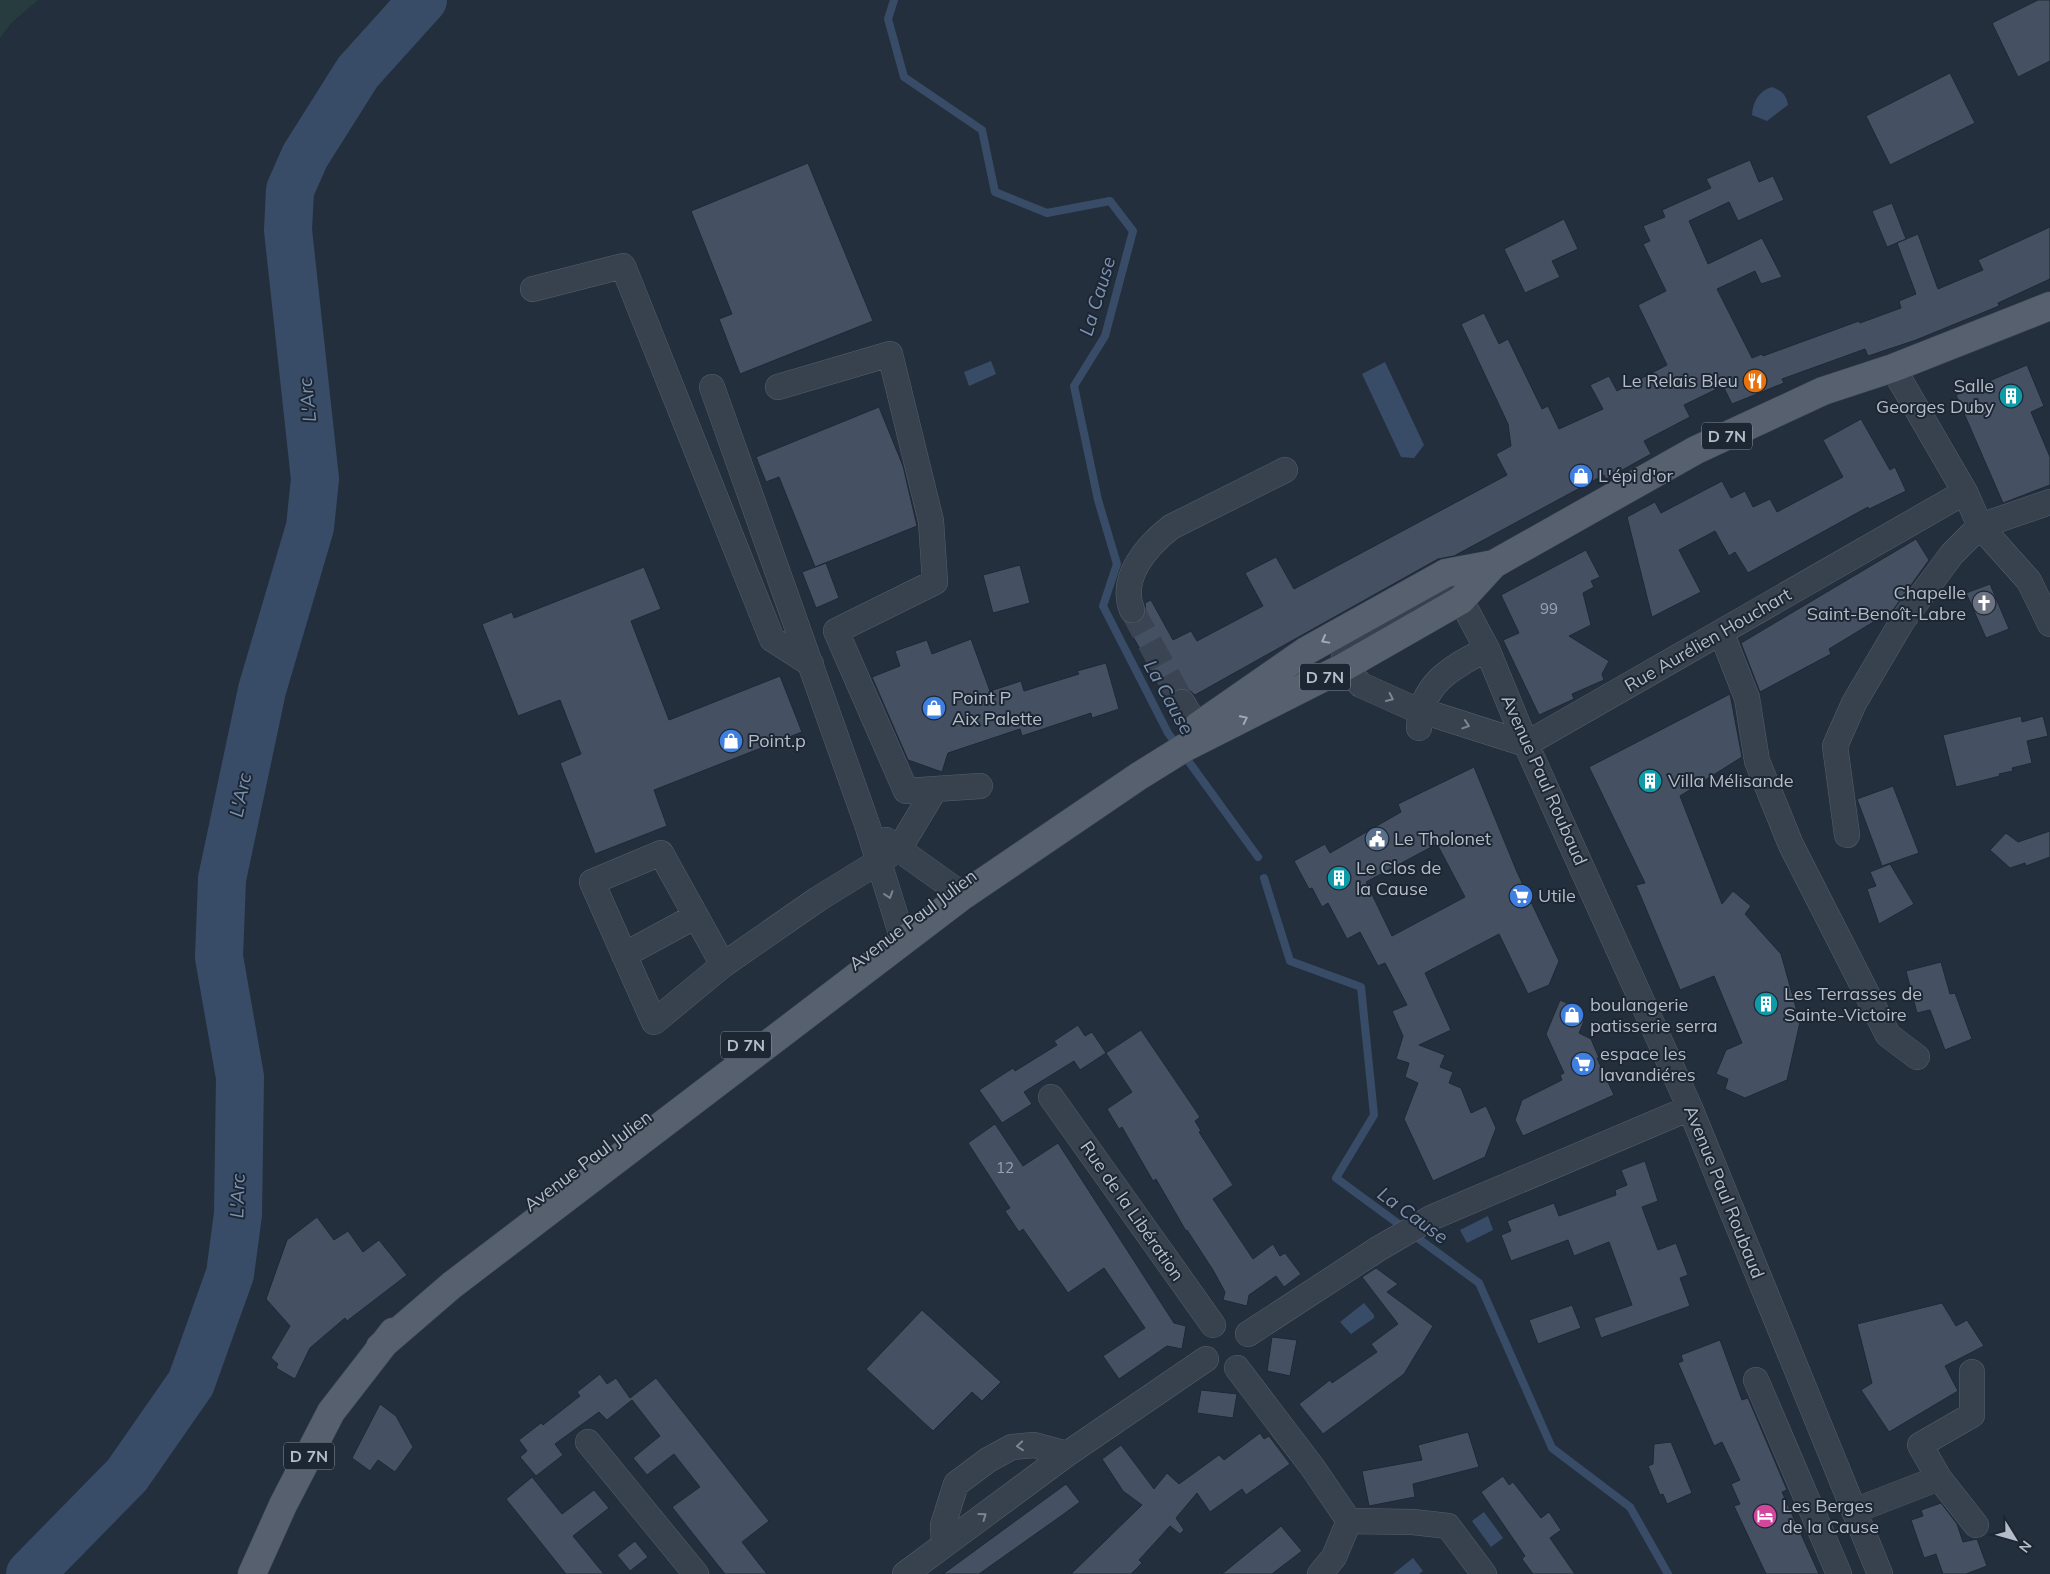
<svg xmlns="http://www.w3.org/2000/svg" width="2050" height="1574" viewBox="0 0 2050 1574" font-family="Mulish,sans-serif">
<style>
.green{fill:#263c3f}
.water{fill:#394c67}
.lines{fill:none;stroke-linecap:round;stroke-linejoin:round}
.stream{stroke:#394c67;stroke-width:8}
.river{stroke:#394c67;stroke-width:48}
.building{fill:#455162;stroke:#1f2835;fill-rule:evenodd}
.minor-tunnel{stroke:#3a4453;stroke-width:25;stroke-dasharray:25 12;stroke-linecap:butt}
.minor-casing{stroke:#565f6c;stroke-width:26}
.major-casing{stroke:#414a57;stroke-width:29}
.minor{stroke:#38414e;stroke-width:25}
.major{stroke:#56606e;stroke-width:28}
.oneway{stroke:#a1aab7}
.oneway2{stroke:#7c8592}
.labels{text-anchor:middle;stroke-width:4;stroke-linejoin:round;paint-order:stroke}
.number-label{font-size:15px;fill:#98a1af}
.shield{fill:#1d2633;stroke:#878f9c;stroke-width:1}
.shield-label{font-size:16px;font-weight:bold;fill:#b4bcc9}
.poi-label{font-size:18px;fill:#b4bcc9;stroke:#1d2633;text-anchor:start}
.street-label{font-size:18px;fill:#b4bcc9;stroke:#1d2633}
.water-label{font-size:19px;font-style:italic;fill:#7c92b1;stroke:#1d2633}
</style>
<rect width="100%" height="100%" fill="#242f3e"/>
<path class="green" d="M 0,0 L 38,0 L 11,23 L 0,38 Z"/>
<path class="water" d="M 1772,87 C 1782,91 1786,94 1788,105 L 1767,121 L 1752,115 C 1753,101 1759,91 1772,87 Z
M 991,361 L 996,374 L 969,386 L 964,372 Z
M 1385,362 L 1424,445 L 1414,458 L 1401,457 L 1362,374 Z
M 1488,1216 L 1493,1230 L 1467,1243 L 1460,1230 Z
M 1364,1303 L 1374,1315 L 1374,1318 L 1351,1334 L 1340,1322 Z
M 1484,1512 L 1503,1538 L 1491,1547 L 1472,1521 Z
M 1413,1558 L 1423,1571 L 1419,1574 L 1393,1574 Z"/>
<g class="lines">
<path class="stream" d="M 894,0 L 888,19 L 904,77 L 982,130 L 995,192 L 1047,213 L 1110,201 L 1133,231 L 1105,336 L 1074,386 L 1098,500 L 1117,564 L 1103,606 L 1168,733 L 1258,857
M 1264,878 L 1290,961 L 1361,987 L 1374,1115 L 1336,1178 L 1479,1283 L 1552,1448 L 1630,1507 L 1668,1574"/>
<path class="river" d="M 30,1574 L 127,1475 L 191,1383 L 230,1274 L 238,1214 L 240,1077 L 219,957 L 222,879 L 262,690 L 310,527 L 315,479 L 288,230 L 290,190 L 305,156 L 358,72 L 423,0"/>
</g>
<path class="building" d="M 2038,0 L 2050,0 L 2050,61 L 2018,77 L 1992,23 Z
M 1950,73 L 1975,123 L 1890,165 L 1866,116 Z
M 1750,160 L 1759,182 L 1773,176 L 1784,200 L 1738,221 L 1729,202 L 1689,221 L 1708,264 L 1762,238 L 1782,277 L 1761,284 L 1755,271 L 1717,289 L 1752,358 L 1762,354 L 1763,356 L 1859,321 L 1860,323 L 1901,308 L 1899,301 L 1916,294 L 1897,243 L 1918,234 L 1938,289 L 1983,270 L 1978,260 L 2050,227 L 2050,279 L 1998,303 L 1999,306 L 1916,340 L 1868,356 L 1865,349 L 1782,379 L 1784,383 L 1732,404 L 1723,386 L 1684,405 L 1690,417 L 1644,441 L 1651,454 L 1606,479 L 1604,475 L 1454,556 L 1438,559 L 1195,695 L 1189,690 L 1181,688 L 1174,690 L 1168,700 L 1125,622 L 1135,624 L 1142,620 L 1146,614 L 1145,603 L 1151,600 L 1173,640 L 1191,631 L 1197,641 L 1263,606 L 1245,573 L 1276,557 L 1294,589 L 1507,475 L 1496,454 L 1511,446 L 1508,424 L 1461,324 L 1484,313 L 1499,344 L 1508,339 L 1542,409 L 1548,406 L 1559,429 L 1603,409 L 1590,385 L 1609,376 L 1617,391 L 1667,365 L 1638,305 L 1666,291 L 1643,244 L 1650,241 L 1643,226 L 1665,217 L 1662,210 L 1711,188 L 1706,179 Z
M 808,163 L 873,321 L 740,374 L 719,319 L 732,314 L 691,211 Z
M 1892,203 L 1906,239 L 1887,247 L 1872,211 Z
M 1564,219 L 1578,249 L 1552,261 L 1560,277 L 1525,293 L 1504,249 Z
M 2027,365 L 2044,406 L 2031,412 L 2050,457 L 2050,485 L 2003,503 L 1956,395 Z
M 879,407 L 903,466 L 917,526 L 815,567 L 779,477 L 766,482 L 756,457 Z
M 1861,419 L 1890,470 L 1895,467 L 1906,491 L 1869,509 L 1868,507 L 1748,573 L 1735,552 L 1729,556 L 1715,531 L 1679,550 L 1701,592 L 1652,617 L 1627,517 L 1655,502 L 1661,513 L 1722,481 L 1731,498 L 1745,491 L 1753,507 L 1770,499 L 1777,512 L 1843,477 L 1823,440 Z
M 1916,539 L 1929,560 L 1893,610 L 1829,649 L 1831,654 L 1760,692 L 1741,643 Z
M 1586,550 L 1600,577 L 1591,581 L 1594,587 L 1583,593 L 1591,625 L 1569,636 L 1609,661 L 1602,674 L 1604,680 L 1572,694 L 1574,699 L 1539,715 L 1503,640 L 1519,633 L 1501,595 Z
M 826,563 L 839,598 L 816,608 L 802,572 Z
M 1020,565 L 1030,603 L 993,613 L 983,575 Z
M 644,567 L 661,609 L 631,621 L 669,720 L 780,676 L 802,732 L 654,790 L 667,826 L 595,854 L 560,763 L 581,754 L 560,700 L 518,716 L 482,624 L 512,612 L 514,618 Z
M 1990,584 L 2009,629 L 1986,638 L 1966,593 Z
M 971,639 L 990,691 L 1021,681 L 1024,691 L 1079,674 L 1077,671 L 1106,663 L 1119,709 L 1092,718 L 1091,713 L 1022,736 L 1020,729 L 948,753 L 942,772 L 908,760 L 872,677 L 900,666 L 895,651 L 927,640 L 932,654 Z
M 1730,694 L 1742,757 L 1680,796 L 1722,904 L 1733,891 L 1751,906 L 1745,914 L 1781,954 L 1800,1022 L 1787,1080 L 1745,1098 L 1725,1089 L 1728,1079 L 1716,1074 L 1726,1050 L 1742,1043 L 1714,976 L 1680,990 L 1636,885 L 1645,883 L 1589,767 Z
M 2021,716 L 2022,722 L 2043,716 L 2048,736 L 2027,741 L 2032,763 L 2012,768 L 2013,771 L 1999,774 L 2000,776 L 1956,787 L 1943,735 Z
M 1474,767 L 1517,872 L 1559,961 L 1549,985 L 1528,994 L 1499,934 L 1425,973 L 1451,1030 L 1419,1045 L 1445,1055 L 1440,1067 L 1453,1072 L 1449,1083 L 1461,1088 L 1471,1113 L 1486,1106 L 1496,1128 L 1485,1157 L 1433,1181 L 1404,1119 L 1418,1083 L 1405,1077 L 1409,1063 L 1396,1059 L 1403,1036 L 1392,1011 L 1407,1005 L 1385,963 L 1378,966 L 1360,932 L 1347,939 L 1328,903 L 1322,907 L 1312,888 L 1309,889 L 1294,861 L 1325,844 L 1330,853 L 1401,812 L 1398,804 ZM 1437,844 L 1465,897 L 1392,936 L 1366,882 Z
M 1893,786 L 1919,853 L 1882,866 L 1857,799 Z
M 2050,831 L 2050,857 L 2026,866 L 2025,863 L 2010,868 L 1990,850 L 2006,833 L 2018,842 Z
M 1890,864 L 1914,904 L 1879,924 L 1867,889 L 1876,886 L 1870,872 Z
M 1941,962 L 1950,994 L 1955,993 L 1972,1039 L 1945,1050 L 1930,1010 L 1917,1013 L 1906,971 Z
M 1560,1000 L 1578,1008 L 1584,1021 L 1579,1033 L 1591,1039 L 1599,1058 L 1597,1058 L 1614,1095 L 1523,1136 L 1515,1120 L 1522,1100 L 1562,1080 L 1560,1075 L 1564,1073 L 1546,1034 Z
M 1078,1025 L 1085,1036 L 1092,1032 L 1106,1053 L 1080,1070 L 1074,1061 L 1024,1092 L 1032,1104 L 1002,1123 L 979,1090 L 1013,1068 L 1015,1071 L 1057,1045 L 1054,1041 Z
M 1141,1030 L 1200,1117 L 1195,1121 L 1201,1131 L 1199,1132 L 1233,1185 L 1213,1199 L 1253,1259 L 1273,1244 L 1280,1256 L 1285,1253 L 1301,1274 L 1284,1287 L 1276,1276 L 1249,1295 L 1247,1306 L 1223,1300 L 1225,1292 L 1213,1270 L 1187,1230 L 1186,1231 L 1156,1179 L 1153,1181 L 1122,1127 L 1119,1129 L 1107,1109 L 1132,1092 L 1106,1053 Z
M 995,1124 L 1023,1166 L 1058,1143 L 1174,1323 L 1186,1326 L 1182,1349 L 1167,1346 L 1119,1379 L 1103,1356 L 1145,1328 L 1104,1268 L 1068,1293 L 1023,1229 L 1019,1232 L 1005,1211 L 1010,1208 L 968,1143 Z
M 1645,1161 L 1658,1201 L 1642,1207 L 1658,1250 L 1676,1243 L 1688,1275 L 1680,1278 L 1690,1306 L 1601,1338 L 1594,1318 L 1632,1305 L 1609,1242 L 1574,1256 L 1568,1240 L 1511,1261 L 1501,1235 L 1511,1231 L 1507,1221 L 1554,1203 L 1559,1216 L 1616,1195 L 1615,1190 L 1627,1185 L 1621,1170 Z
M 317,1217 L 334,1240 L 348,1231 L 363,1252 L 379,1240 L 407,1275 L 347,1321 L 345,1318 L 310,1348 L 295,1379 L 276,1368 L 278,1364 L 271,1358 L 290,1326 L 266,1299 L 287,1240 Z
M 1376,1268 L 1398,1284 L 1387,1292 L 1433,1326 L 1404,1374 L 1323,1434 L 1299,1404 L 1330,1380 L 1332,1383 L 1377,1352 L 1371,1344 L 1398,1324 L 1362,1277 Z
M 1942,1303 L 1956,1326 L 1967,1320 L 1984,1346 L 1945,1366 L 1958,1391 L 1889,1432 L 1861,1390 L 1872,1383 L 1857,1324 Z
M 1572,1305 L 1581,1328 L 1538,1344 L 1529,1320 Z
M 922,1310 L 1001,1382 L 982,1401 L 972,1392 L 933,1431 L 866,1369 Z
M 1272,1337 L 1297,1340 L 1290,1376 L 1267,1371 Z
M 1720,1340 L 1742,1400 L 1748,1398 L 1787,1490 L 1782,1492 L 1819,1574 L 1766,1574 L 1734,1506 L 1740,1504 L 1731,1484 L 1740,1480 L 1722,1442 L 1714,1446 L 1678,1363 L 1683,1361 L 1681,1355 Z
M 600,1374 L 607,1384 L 616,1378 L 630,1398 L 656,1378 L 769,1521 L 742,1542 L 767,1574 L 725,1574 L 690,1530 L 672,1507 L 700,1487 L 674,1454 L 647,1475 L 633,1458 L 660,1436 L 632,1400 L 607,1420 L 599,1412 L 555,1444 L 563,1455 L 536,1476 L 520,1457 L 527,1451 L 519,1440 L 541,1423 L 543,1425 L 580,1396 L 577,1392 Z
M 1201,1390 L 1237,1394 L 1233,1418 L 1197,1413 Z
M 380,1404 L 396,1416 L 413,1447 L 395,1472 L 378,1460 L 370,1471 L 352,1458 Z
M 1468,1432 L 1479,1467 L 1413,1484 L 1415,1497 L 1369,1506 L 1362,1471 L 1422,1460 L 1418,1445 Z
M 1260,1433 L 1264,1439 L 1269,1436 L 1290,1464 L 1246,1495 L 1242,1489 L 1210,1512 L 1197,1493 L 1176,1518 L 1184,1530 L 1180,1534 L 1170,1526 L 1139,1560 L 1142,1563 L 1131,1574 L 1071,1574 L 1142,1505 L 1123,1491 L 1102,1459 L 1121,1445 L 1154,1489 L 1167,1473 L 1179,1484 L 1219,1455 L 1224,1460 Z
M 1671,1442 L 1692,1493 L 1667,1504 L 1663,1494 L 1660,1495 L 1648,1466 L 1653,1464 L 1654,1444 Z
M 1503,1476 L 1509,1485 L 1513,1482 L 1541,1518 L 1549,1512 L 1561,1530 L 1550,1538 L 1575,1574 L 1533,1574 L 1522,1559 L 1525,1556 L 1481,1492 Z
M 532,1477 L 562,1514 L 594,1490 L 609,1508 L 573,1536 L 604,1574 L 566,1574 L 506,1499 Z
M 1066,1484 L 1080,1502 L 1061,1516 L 979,1574 L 943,1574 Z
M 1941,1503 L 1957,1524 L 1963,1542 L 1977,1539 L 1987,1566 L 1966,1574 L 1943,1574 L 1936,1554 L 1924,1558 L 1911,1520 L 1923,1516 L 1921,1510 Z
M 1281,1526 L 1302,1551 L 1272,1574 L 1222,1574 Z
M 635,1541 L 648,1557 L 630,1571 L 617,1555 Z"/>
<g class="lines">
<path class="minor-tunnel" d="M 1132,610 L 1182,702"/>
<g class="minor-casing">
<path id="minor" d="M 533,289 L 623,266 L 772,639 L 811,664
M 712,387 L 868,827 L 900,930
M 778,387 L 890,354 L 931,521 L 935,582 L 836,631 L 906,791 L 980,786
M 1965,492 L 1980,526 L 2050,502
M 1446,573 L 1439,589 L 1427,600 L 1351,646 L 1344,656 L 1344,667 L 1361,685 L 1410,707 L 1526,744 L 1965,492 L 1893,368
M 1461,600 L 1487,649 L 1526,744 L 1690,1108 L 1880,1574
M 1132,610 C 1119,577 1147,546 1171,527 L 1285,470
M 1721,632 L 1747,698 L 1757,761 L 1791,845 L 1888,1035 L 1917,1057
M 1182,702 L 1204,739
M 1419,728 C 1421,683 1451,668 1487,649
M 1847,835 L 1835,746 L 1854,703 L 1903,620 L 1952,554 L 1980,526 L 2029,581 L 2050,624
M 886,840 L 953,888
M 624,955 L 696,916
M 723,965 L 654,1022 L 592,882 L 661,853 L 723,965 L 818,899 L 899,849 L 935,789
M 1051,1097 L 1213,1325
M 1248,1334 L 1378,1249 L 1431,1218 L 1690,1108
M 1237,1368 L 1313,1468 L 1349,1521 L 1334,1557 L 1320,1574
M 1756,1380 L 1839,1574
M 588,1442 L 696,1574
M 1939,1478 L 1920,1445 L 1972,1415 L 1972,1372
M 1854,1511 L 1939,1478 L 1976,1525
M 1349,1521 L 1413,1522 L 1448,1526 L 1484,1574
M 944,1545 L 943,1525 L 956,1484 L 988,1460 L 1012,1447 L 1034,1445 L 1067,1454
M 905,1574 L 1067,1454 L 1206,1359"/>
</g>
<g class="major-casing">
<path id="major" d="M 1198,726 L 1306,651 L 1446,573 L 1494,564
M 380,1347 L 452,1285 L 961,897 L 1139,776 L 1184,748 L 1344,667 L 1461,600 L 1494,564 L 1696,450 L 1823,391 L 1893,368 L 2050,306
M 252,1574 L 283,1505 L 331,1412 L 393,1332"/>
</g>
<use href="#minor" class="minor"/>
<use href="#major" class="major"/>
</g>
<defs><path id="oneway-chevron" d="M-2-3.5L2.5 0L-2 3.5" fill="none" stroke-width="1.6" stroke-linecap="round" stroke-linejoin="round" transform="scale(1.25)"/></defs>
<g class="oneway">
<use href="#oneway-chevron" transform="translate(1325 640) rotate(151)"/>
<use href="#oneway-chevron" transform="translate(1244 719) rotate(-26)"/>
</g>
<g class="oneway2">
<use href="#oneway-chevron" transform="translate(1390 698) rotate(25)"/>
<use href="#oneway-chevron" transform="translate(1466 725) rotate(18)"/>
<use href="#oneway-chevron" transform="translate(889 895) rotate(72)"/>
<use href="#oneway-chevron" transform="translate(1020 1446) rotate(175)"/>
<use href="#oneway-chevron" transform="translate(983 1516) rotate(-36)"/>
</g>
<defs>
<g id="restaurant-disc" transform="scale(1.25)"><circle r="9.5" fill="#e8710a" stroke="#1d2633"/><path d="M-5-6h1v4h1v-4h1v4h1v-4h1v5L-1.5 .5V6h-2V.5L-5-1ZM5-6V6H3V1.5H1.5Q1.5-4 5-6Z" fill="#fff"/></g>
<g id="building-disc" transform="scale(1.25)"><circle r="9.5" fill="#0f9aa8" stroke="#1d2633"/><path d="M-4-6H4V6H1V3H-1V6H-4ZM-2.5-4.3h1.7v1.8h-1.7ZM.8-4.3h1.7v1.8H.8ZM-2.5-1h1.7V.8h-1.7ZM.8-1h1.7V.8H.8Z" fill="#fff"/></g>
<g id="shop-disc" transform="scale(1.25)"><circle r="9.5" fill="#3f7fe0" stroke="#1d2633"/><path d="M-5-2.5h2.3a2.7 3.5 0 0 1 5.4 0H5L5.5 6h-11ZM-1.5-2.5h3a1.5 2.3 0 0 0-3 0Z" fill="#fff"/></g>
<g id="church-disc" transform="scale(1.25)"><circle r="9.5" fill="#6b7280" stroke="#1d2633"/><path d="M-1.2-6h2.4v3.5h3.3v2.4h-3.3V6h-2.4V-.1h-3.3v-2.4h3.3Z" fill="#fff"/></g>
<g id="civic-disc" transform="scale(1.25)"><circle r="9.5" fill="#5c6f8a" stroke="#1d2633"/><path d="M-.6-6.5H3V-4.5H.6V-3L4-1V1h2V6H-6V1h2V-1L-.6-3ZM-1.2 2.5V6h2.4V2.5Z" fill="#fff"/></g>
<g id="supermarket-disc" transform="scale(1.25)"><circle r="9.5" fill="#3f7fe0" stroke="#1d2633"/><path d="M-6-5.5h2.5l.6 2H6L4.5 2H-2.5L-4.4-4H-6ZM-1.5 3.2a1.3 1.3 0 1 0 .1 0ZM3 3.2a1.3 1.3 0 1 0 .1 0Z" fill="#fff"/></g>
<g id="hotel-disc" transform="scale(1.25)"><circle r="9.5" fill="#d1479c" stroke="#1d2633"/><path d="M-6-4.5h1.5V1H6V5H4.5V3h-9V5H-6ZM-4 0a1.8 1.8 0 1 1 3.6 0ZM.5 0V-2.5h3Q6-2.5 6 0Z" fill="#fff"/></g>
</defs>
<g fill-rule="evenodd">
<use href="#restaurant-disc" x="1755" y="381"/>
<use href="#building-disc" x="2011" y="396"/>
<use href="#shop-disc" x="1581" y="476"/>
<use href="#church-disc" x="1984" y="603"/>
<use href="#shop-disc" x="934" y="708"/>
<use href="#shop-disc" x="731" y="741"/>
<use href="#building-disc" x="1650" y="781"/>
<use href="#civic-disc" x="1377" y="839"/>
<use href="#building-disc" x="1339" y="878"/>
<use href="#supermarket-disc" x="1521" y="896"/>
<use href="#building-disc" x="1766" y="1004"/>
<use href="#shop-disc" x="1572" y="1015"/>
<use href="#supermarket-disc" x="1583" y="1064"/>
<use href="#hotel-disc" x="1765" y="1516"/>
</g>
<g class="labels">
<g class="number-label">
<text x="1549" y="614">99</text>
<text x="1005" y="1173">12</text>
</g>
<g class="shield">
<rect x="1702" y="422.5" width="50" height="27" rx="4"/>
<rect x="1300" y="663.5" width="50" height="27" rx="4"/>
<rect x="721" y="1031.5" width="50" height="27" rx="4"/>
<rect x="284" y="1442.5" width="50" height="27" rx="4"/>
</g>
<g class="shield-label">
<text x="1727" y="442">D 7N</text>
<text x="1325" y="683">D 7N</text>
<text x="746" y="1051">D 7N</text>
<text x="309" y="1462">D 7N</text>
</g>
<g class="poi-label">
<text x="1738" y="387" text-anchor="end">Le Relais Bleu</text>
<text x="1994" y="392" text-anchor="end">Salle<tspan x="1994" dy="21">Georges Duby</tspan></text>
<text x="1598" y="482">L'épi d'or</text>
<text x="1966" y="599" text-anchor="end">Chapelle<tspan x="1966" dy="21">Saint-Benoît-Labre</tspan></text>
<text x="952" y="704">Point P<tspan x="952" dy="21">Aix Palette</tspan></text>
<text x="748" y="747">Point.p</text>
<text x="1668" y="787">Villa Mélisande</text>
<text x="1394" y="845">Le Tholonet</text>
<text x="1356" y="874">Le Clos de<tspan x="1356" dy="21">la Cause</tspan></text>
<text x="1538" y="902">Utile</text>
<text x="1784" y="1000">Les Terrasses de<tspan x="1784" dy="21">Sainte-Victoire</tspan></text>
<text x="1590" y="1011">boulangerie<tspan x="1590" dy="21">patisserie serra</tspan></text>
<text x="1600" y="1060">espace les<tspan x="1600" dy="21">lavandiéres</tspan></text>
<text x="1782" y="1512">Les Berges<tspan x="1782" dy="21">de la Cause</tspan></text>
</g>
<g class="street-label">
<text transform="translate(1708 640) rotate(-30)" y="6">Rue Aurélien Houchart</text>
<text transform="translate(1544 780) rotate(66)" y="6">Avenue Paul Roubaud</text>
<text transform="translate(913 920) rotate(-37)" y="6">Avenue Paul Julien</text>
<text transform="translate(588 1161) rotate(-37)" y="6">Avenue Paul Julien</text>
<text transform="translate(1724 1192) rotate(68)" y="6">Avenue Paul Roubaud</text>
<text transform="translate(1132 1211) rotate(55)" y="6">Rue de la Libération</text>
</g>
<g class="water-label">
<text transform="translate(1097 296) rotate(-73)" y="7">La Cause</text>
<text transform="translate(307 400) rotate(-96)" y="7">L'Arc</text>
<text transform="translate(1169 697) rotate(61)" y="7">La Cause</text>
<text transform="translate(240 795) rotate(-78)" y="7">L'Arc</text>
<text transform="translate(237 1196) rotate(-88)" y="7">L'Arc</text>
<text transform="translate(1413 1215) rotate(36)" y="7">La Cause</text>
</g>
</g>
<g transform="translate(2015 1539) rotate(127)" stroke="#1d2633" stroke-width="4" paint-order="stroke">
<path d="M0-4L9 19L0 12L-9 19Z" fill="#b4bcc9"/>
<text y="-8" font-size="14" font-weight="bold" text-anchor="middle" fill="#b4bcc9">N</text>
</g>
</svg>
